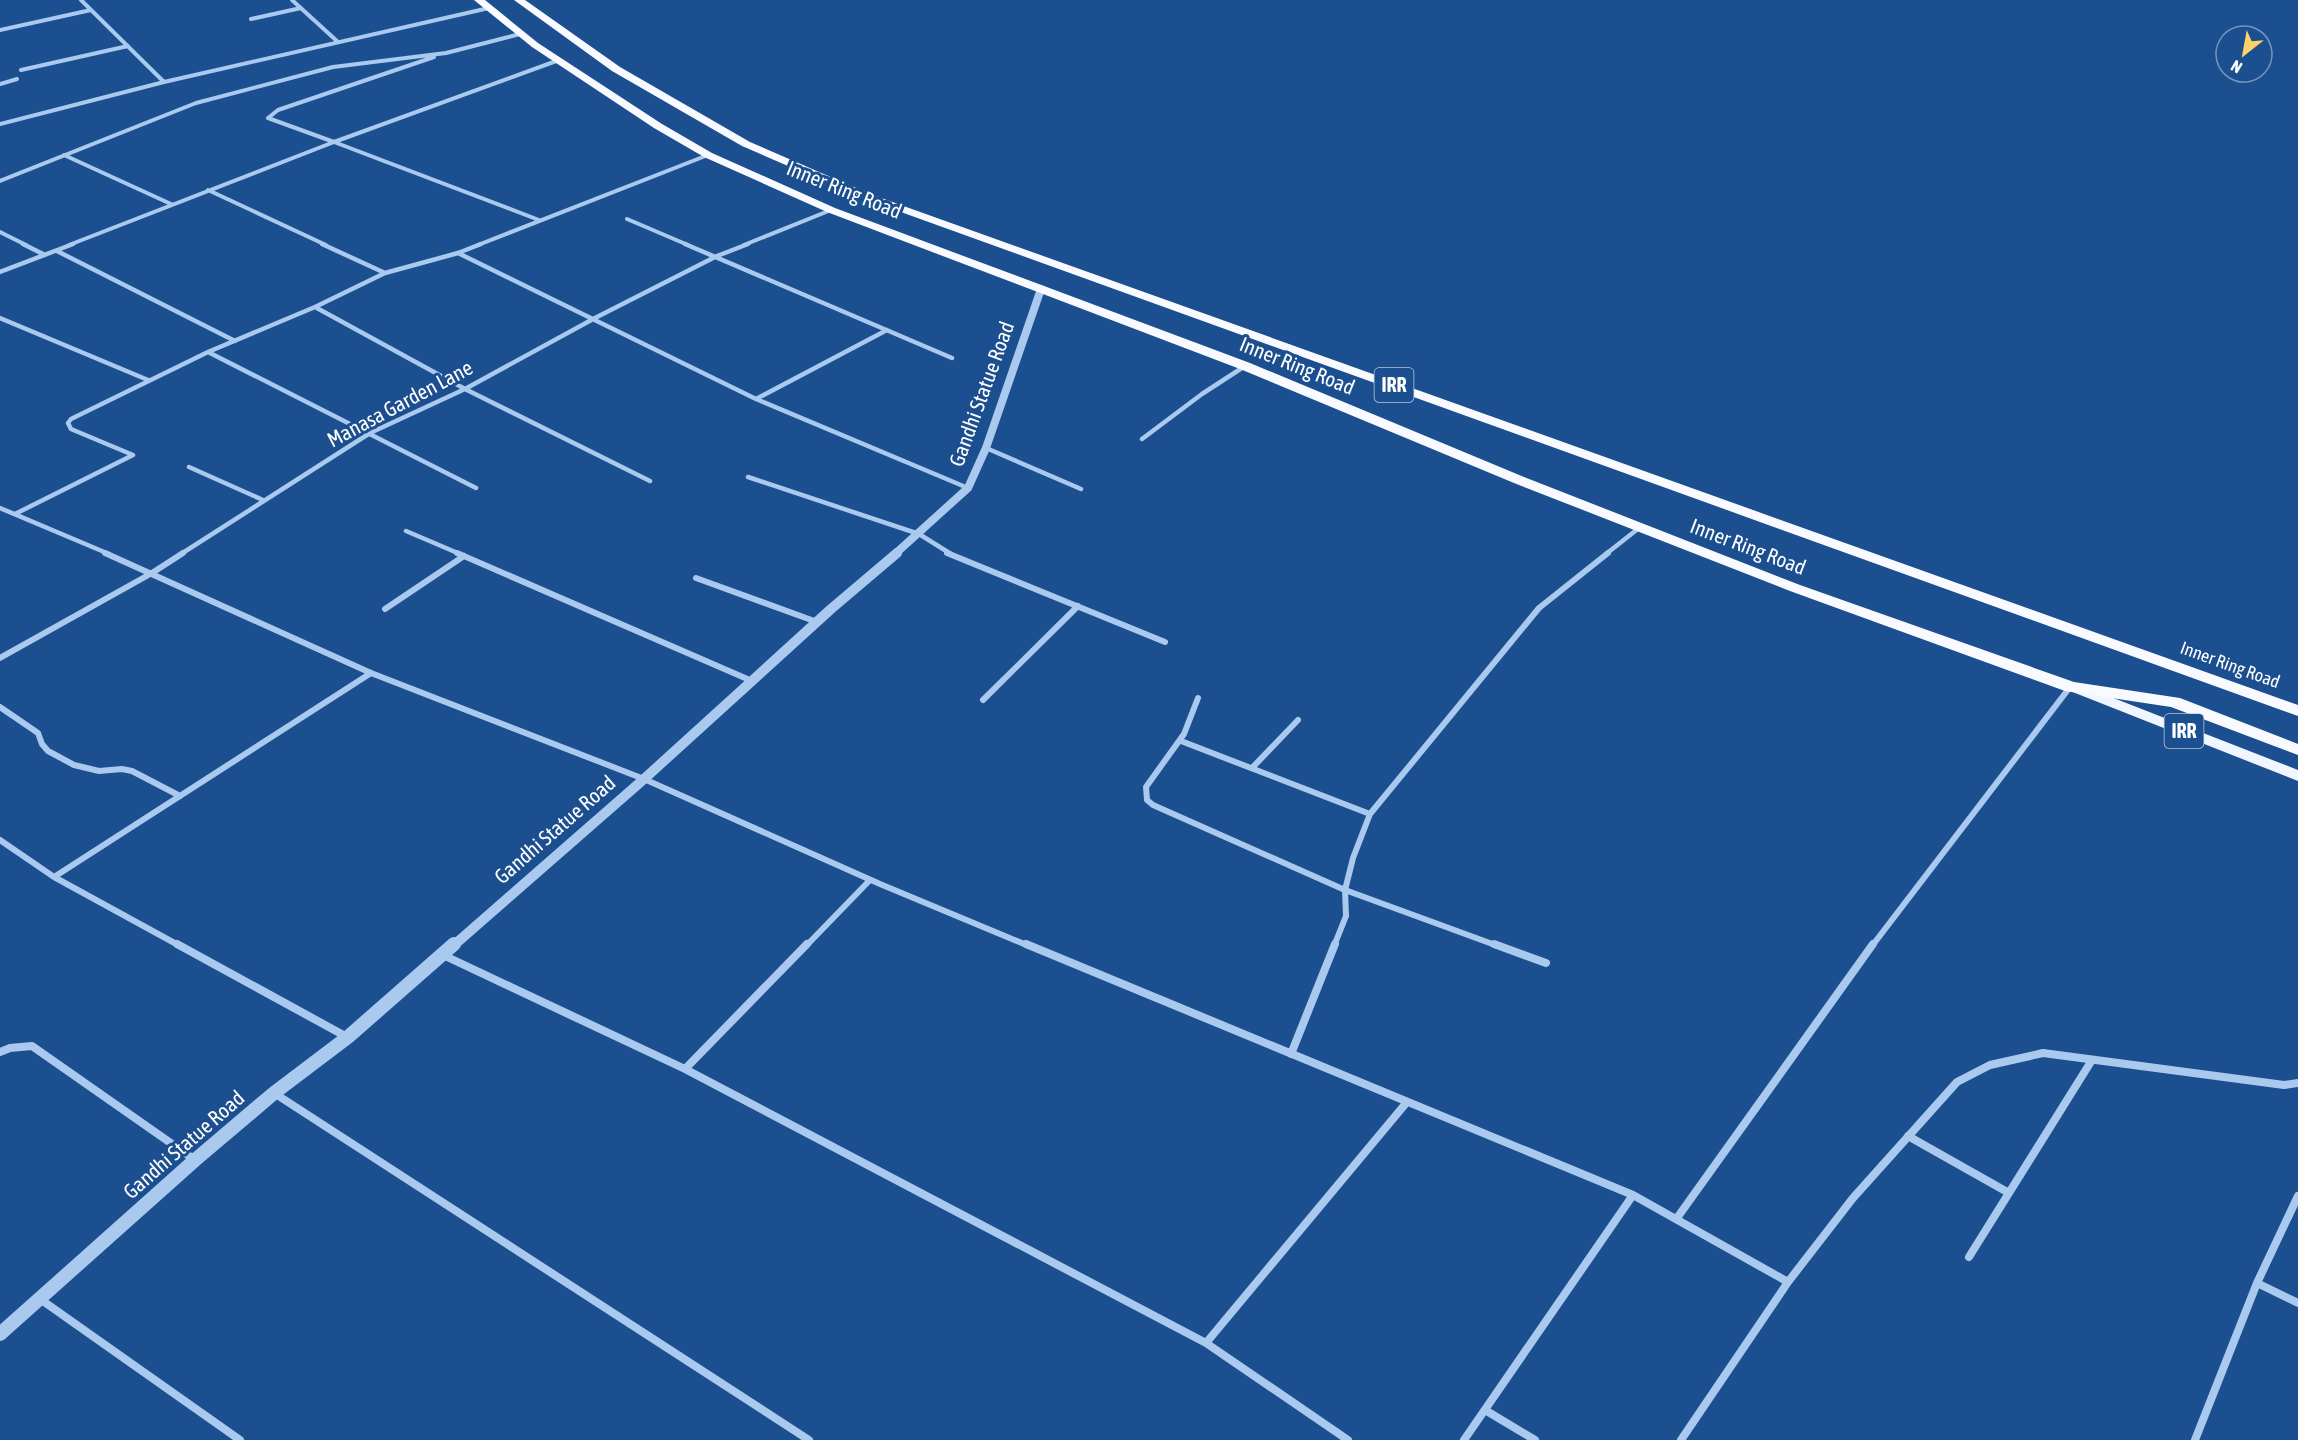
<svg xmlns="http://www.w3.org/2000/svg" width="2298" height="1440" viewBox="0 0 2298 1440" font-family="'Asap Condensed',sans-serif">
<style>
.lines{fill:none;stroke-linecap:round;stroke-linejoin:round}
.minor-far3{stroke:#a9c9ee;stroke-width:4}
.minor-far2{stroke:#a9c9ee;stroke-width:4.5}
.minor-far1{stroke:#a9c9ee;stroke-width:6}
.minor{stroke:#a9c9ee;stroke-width:8}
.tertiary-far2{stroke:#a9c9ee;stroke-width:8}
.tertiary-far1{stroke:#a9c9ee;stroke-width:10}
.tertiary{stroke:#a9c9ee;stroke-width:14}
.primary{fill:#f0f6ff;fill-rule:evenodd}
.trunk{fill:#f8faff;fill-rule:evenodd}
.labels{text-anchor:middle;stroke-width:6;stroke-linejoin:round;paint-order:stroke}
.far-street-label{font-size:18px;fill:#fff;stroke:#1b4f8f}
.shield{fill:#1b4f8f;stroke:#bbcadd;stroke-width:1.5}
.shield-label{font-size:20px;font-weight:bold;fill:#fff}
.street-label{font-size:21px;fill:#fff;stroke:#1b4f8f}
</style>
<rect width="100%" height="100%" fill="#1b4f8f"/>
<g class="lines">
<path class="minor-far3" d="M 81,0 L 164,82
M 292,0 L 338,42
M 251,19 L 301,8
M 0,30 L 91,10
M 434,57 L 278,110 L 268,118 L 334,142 L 559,60
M 21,70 L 128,46
M 0,84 L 17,79
M 0,124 L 164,82 L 489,8
M 64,155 L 171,204
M 0,181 L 196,103 L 333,67 L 446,53 L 520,34
M 208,190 L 326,245
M 627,219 L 688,245
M 0,232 L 26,245
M 69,245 L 334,142 L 539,220
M 478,245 L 708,155
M 744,245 L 831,210"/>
<path class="minor-far2" d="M 23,244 L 45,255
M 322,244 L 385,273
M 685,244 L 952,358
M 57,251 L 235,341
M 458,253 L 756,399 L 968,488
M 0,272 L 73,244
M 315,307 L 385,273 L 458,253 L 481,244
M 0,318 L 148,380
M 208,352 L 476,488
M 756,399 L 887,330
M 1142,439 L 1202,394 L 1245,366
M 986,448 L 1081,489
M 189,467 L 263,500
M 748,477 L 919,534 L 951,554
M 0,508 L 109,554
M 15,514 L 133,455 L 71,429 L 68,423 L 71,419 L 208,352 L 315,307 L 465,389 L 650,481
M 406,531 L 460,554
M 181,554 L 370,433 L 465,389 L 595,318 L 717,256 L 748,244
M 1606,554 L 1639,528"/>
<path class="minor-far1" d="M 105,553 L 371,673 L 644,779 L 880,884 L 1029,946
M 457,553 L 752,681
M 947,553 L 1165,642
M 696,578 L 817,622
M 385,609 L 464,556
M 0,658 L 152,573 L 183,553
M 1198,698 L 1184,734 L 1146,787 L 1147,800 L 1153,805 L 1345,890 L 1498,946
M 983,700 L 1078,606
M 0,707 L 38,733 L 42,744 L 48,751 L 74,765 L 99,771 L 122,769 L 132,771 L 180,796
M 1181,741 L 1370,814
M 1252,768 L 1298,720
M 0,840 L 54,877
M 180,946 L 54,877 L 371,673
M 806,946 L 870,880
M 1334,946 L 1346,916 L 1345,890 L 1353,858 L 1370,814 L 1539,608 L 1608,553
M 1872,946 L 2070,687"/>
<path class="minor" d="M 177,944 L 347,1037
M 1026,944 L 1633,1195 L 1788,1282
M 1494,944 L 1546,963
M 443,955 L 685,1069 L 1206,1343 L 1348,1440
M 0,1052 L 10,1048 L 32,1046 L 195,1160
M 1291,1054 L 1335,944
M 685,1069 L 807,944
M 274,1093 L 809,1440
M 1908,1136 L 2009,1193
M 1677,1218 L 1873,944
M 1969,1257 L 2092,1060
M 2257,1283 L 2298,1196
M 40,1299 L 240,1440
M 1206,1343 L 1407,1102
M 1485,1410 L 1535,1440
M 1464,1440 L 1633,1195
M 1681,1440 L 1788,1282 L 1853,1198 L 1957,1082 L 1990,1065 L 2043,1053 L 2284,1085 L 2298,1083
M 2195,1440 L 2257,1283 L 2298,1303"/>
<path class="tertiary-far2" d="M 895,554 L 968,488 L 986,448 L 1041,289"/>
<path class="tertiary-far1" d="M 453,946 L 644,779 L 831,609 L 897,553"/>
<path class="tertiary" d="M 0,1334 L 195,1160 L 274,1093 L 348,1037 L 454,944"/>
<path class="primary" d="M 2075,683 L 2298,770 L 2298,781 L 2070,691 L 2068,688 L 2070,685 Z"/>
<path class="trunk" d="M 474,0 L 485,0 L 538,43 L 662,124 L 712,153 L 835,208 L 1250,363 L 1524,477 L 1800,585 L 2074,682 L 2180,698 L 2298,744 L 2298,755 L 2171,707 L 2065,691 L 1790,591 L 1514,483 L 1240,369 L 827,212 L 704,157 L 654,128 L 532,47 Z
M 514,0 L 525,0 L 620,67 L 750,142 L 870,194 L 2298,705 L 2298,716 L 862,198 L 742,146 L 612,71 Z"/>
</g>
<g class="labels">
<g class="far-street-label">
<text transform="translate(2230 665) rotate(20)" y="6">Inner Ring Road</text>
</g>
<g class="shield">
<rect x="1374.5" y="368" width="39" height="34" rx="4.5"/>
<rect x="2164.5" y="714" width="39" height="34" rx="4.5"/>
</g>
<g class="shield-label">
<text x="1394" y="392">IRR</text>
<text x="2184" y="738">IRR</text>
</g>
<g class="street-label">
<text transform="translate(844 190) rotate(22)" y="7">Inner Ring Road</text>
<text transform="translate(1297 366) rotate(22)" y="7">Inner Ring Road</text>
<text transform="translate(982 394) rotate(-70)" y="7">Gandhi Statue Road</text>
<text transform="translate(400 404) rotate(-28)" y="7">Manasa Garden Lane</text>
<text transform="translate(1748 547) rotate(21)" y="7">Inner Ring Road</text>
<text transform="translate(555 830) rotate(-41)" y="7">Gandhi Statue Road</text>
<text transform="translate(184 1145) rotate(-41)" y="7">Gandhi Statue Road</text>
</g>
</g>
<g transform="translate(2244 54) rotate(211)"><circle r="28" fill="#1b4f8f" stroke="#7695bc" stroke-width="1.5"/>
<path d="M0-4.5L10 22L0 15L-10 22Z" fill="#ffd166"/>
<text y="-9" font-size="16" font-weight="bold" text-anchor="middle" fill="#ffffff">N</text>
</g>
</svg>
